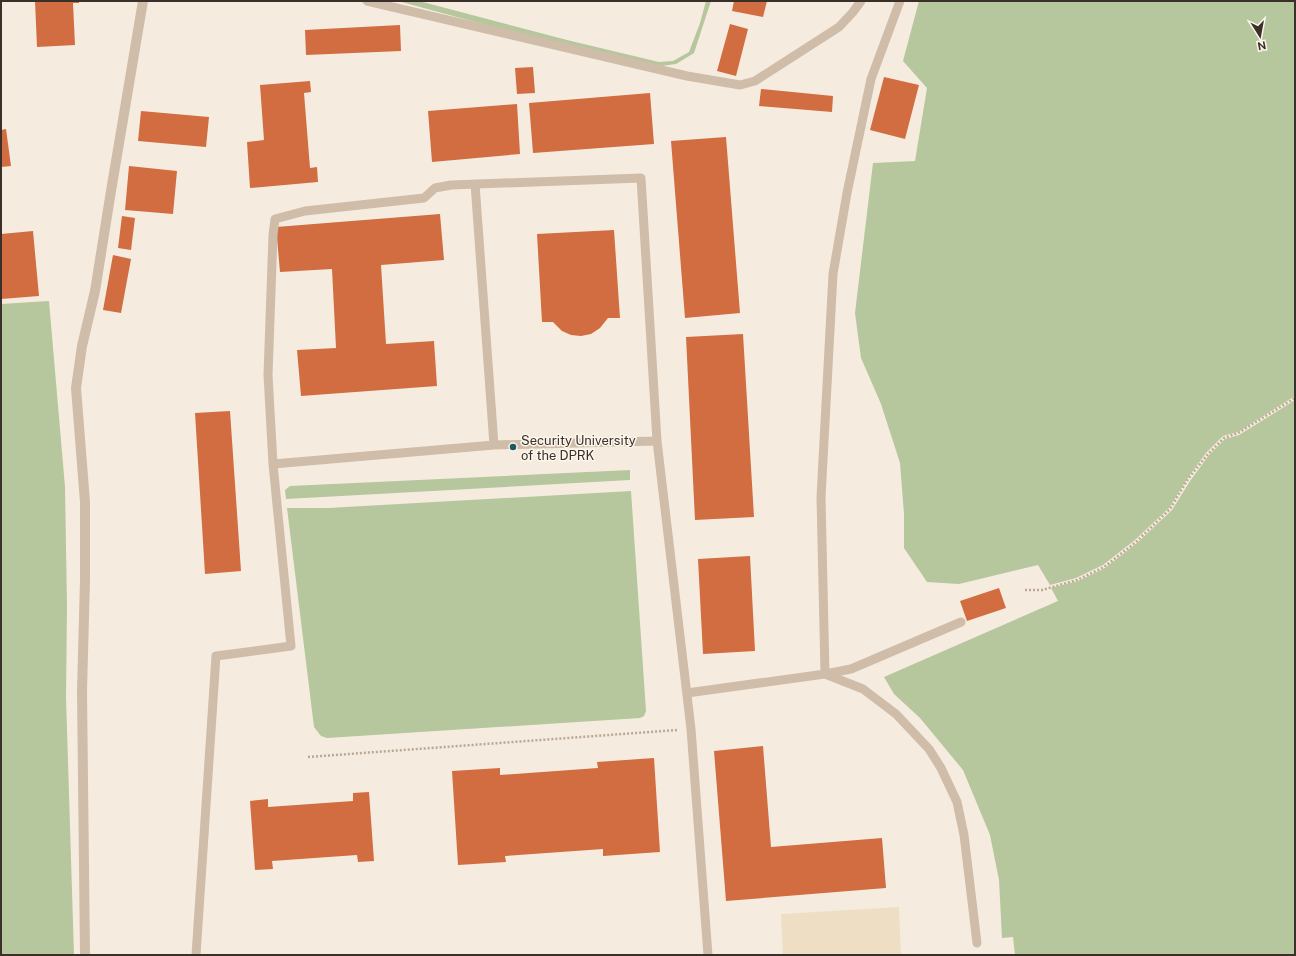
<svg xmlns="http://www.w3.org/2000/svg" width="1296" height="956" viewBox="0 0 1296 956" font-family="'Public Sans',sans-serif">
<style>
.green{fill:#b6c69d}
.plaza{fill:#eedfc4}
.building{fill:#d16d41}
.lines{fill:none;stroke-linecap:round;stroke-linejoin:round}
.path{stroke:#bba793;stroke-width:2.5;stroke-dasharray:2 2;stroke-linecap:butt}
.service{stroke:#cfbda9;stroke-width:9}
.minor{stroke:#cfbda9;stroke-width:10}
.poi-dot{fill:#1a5862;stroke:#fcf6ec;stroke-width:1.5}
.labels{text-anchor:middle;stroke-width:3;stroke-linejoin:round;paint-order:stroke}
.poi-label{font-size:13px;fill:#3b3029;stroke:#fcf6ec;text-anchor:start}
</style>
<rect width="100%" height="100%" fill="#f5ecdf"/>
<path class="green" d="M 398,1 L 419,1 L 567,40 L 659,62 L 673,61 L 689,52 L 700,23 L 706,1 L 711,1 L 694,53 L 676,64 L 661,66 L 541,40 Z
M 919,1 L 1295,1 L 1295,396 L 1238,432 L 1223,436 L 1206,453 L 1187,479 L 1169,508 L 1135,540 L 1103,565 L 1076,578 L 1050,585 L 1038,565 L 959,584 L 927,582 L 904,548 L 904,514 L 900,463 L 881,404 L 861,358 L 855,313 L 873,163 L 915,161 L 927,88 L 903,61 Z
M 49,301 L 65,487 L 67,606 L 66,697 L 74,955 L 1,955 L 1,304 Z
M 1295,400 L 1295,955 L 1015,955 L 1013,937 L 1002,938 L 999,880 L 990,835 L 963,770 L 920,718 L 894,694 L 884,677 L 1058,601 L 1051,588 L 1078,581 L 1105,568 L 1137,543 L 1172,510 L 1190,481 L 1209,455 L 1225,439 L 1239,435 Z
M 630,470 L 630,480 L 286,499 L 285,490 L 290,486 Z
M 631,491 L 646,711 L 644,716 L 640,718 L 327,738 L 321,736 L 314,727 L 287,508 L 328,508 Z"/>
<path class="plaza" d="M 899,907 L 901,955 L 783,955 L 781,914 Z"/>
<path class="building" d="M 35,1 L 79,1 L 79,3 L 73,3 L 75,45 L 37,47 Z
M 734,1 L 767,1 L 763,17 L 732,11 Z
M 730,24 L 748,29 L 736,76 L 717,71 Z
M 400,25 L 401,51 L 306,55 L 305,30 Z
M 533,67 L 535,93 L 517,94 L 515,68 Z
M 884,77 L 919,85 L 905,139 L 870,130 Z
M 310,81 L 311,92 L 304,93 L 310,168 L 317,167 L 318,182 L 250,188 L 247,142 L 264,140 L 260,85 Z
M 761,89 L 833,96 L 832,112 L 759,106 Z
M 650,93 L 654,144 L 533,153 L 529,103 Z
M 517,104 L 520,154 L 432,162 L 428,111 Z
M 141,111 L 209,117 L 206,147 L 138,141 Z
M 6,129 L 11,166 L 1,167 L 1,130 Z
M 726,137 L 740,313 L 685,318 L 671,141 Z
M 129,166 L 177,171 L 173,214 L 125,210 Z
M 440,214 L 444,260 L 381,265 L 386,344 L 434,341 L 437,386 L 301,396 L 297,350 L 336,348 L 332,269 L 280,272 L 276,227 Z
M 122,216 L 135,218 L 131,250 L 118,248 Z
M 614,230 L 620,318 L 608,318 L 600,328 L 591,334 L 581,336 L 571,335 L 562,331 L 553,322 L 542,322 L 537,234 Z
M 33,231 L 39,296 L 1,299 L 1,234 Z
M 113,255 L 131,259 L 121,313 L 103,310 Z
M 743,334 L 754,517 L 695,520 L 686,337 Z
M 230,411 L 241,571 L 205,574 L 195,413 Z
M 750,556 L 755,651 L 703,654 L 698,559 Z
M 999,588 L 1006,608 L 967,621 L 960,601 Z
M 763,746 L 771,847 L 882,838 L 886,888 L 726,901 L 714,751 Z
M 654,758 L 660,852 L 603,856 L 603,849 L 505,856 L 506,862 L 458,865 L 452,771 L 500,768 L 500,775 L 598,768 L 597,762 Z
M 369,792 L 374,861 L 358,862 L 357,855 L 272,861 L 273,869 L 255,870 L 250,801 L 268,799 L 268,807 L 353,801 L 353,793 Z"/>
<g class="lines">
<path class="path" d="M 1025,590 L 1042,590 L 1077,580 L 1104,567 L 1136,542 L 1170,509 L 1188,479 L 1208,454 L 1224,438 L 1238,433 L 1295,398
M 308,757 L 677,730"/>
<path class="service" d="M 367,1 L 687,76 L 740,85 L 755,81 L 839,27 L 853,12 L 861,1
M 900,1 L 871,79 L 847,193 L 833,274 L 821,497 L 825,674 L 851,669 L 961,622
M 475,184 L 494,445
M 273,464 L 268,375 L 273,235 L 275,219 L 305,211 L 424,198 L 435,188 L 451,185 L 641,178 L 657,441 L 691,729 L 708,955
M 687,693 L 825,674 L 863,689 L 896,714 L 929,749 L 941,768 L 957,802 L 964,835 L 977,943
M 196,955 L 216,656 L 291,646 L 273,464 L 494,445 L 657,441"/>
<path class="minor" d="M 85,955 L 82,691 L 85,580 L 85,502 L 76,388 L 82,346 L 95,291 L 111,191 L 143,1"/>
</g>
<circle class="poi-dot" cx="513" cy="447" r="4"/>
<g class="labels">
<g class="poi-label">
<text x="521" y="445">Security University<tspan x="521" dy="15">of the DPRK</tspan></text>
</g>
</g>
<rect width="1296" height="956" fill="none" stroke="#3b3029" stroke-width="4"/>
<g transform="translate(1260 36) rotate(169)" stroke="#fcf6ec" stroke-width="3" paint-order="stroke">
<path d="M0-3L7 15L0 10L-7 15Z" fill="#3b3029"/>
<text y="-6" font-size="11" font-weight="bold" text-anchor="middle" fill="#3b3029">N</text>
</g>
</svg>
